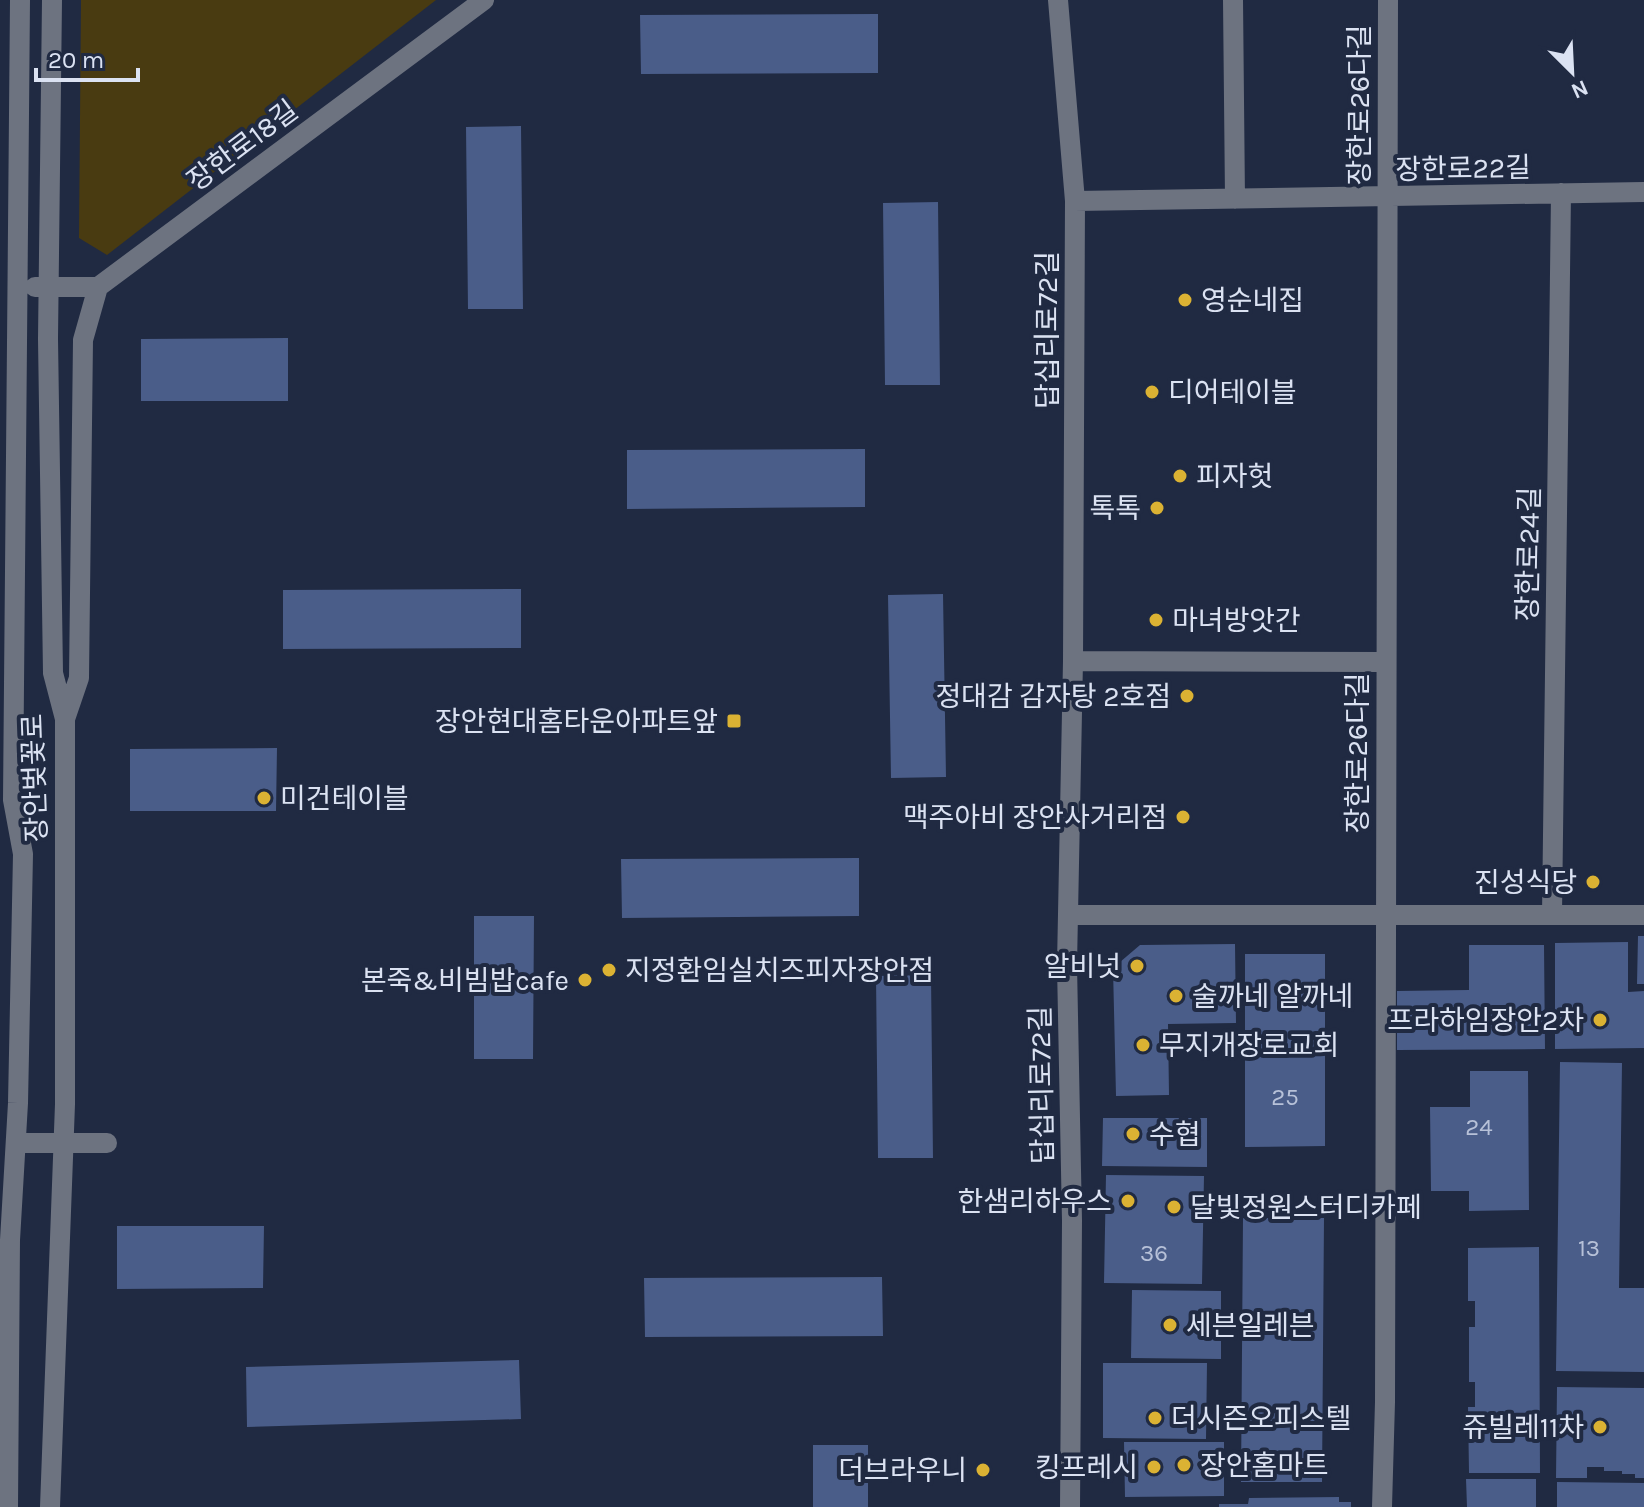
<svg xmlns="http://www.w3.org/2000/svg" width="1644" height="1507" viewBox="0 0 1644 1507" font-family="Karla,'Noto Sans KR',sans-serif">
<style>
.green{fill:#493b11}
.building{fill:#4a5d89}
.lines{fill:none;stroke-linecap:round;stroke-linejoin:round}
.minor{stroke:#6d7380;stroke-width:20}
.poi-dot{fill:#dbb233;stroke:#202a42;stroke-width:3}
.labels{text-anchor:middle;stroke-width:8;stroke-linejoin:round;paint-order:stroke}
.number-label{font-size:24px;fill:#b7c1d8}
.street-label{font-size:28px;fill:#dbe2f2;stroke:#202a42}
.poi-label{font-size:28px;fill:#dbe2f2;stroke:#202a42;text-anchor:start}
</style>
<rect width="100%" height="100%" fill="#202a42"/>
<path class="green" d="M 81,0 L 436,0 L 107,255 L 79,238 Z"/>
<path class="building" d="M 878,14 L 878,73 L 641,74 L 640,15 Z
M 521,126 L 523,309 L 468,309 L 466,127 Z
M 938,202 L 940,385 L 885,385 L 883,203 Z
M 288,338 L 288,401 L 141,401 L 141,339 Z
M 865,449 L 865,507 L 627,509 L 627,450 Z
M 521,589 L 521,648 L 283,649 L 283,590 Z
M 943,594 L 946,777 L 891,778 L 888,595 Z
M 277,748 L 276,811 L 130,811 L 130,749 Z
M 859,858 L 859,916 L 622,918 L 621,859 Z
M 474,916 L 534,916 L 533,1059 L 474,1059 Z
M 1638,936 L 1644,936 L 1644,984 L 1637,984 Z
M 1628,942 L 1628,992 L 1644,991 L 1644,1048 L 1555,1049 L 1555,943 Z
M 1235,944 L 1236,1023 L 1168,1024 L 1169,1095 L 1116,1096 L 1113,968 L 1140,945 Z
M 1469,945 L 1544,945 L 1545,1049 L 1397,1050 L 1397,991 L 1469,990 Z
M 1245,954 L 1325,954 L 1325,1146 L 1245,1147 Z
M 931,975 L 933,1158 L 878,1158 L 876,976 Z
M 1560,1062 L 1622,1063 L 1619,1288 L 1644,1288 L 1644,1372 L 1556,1371 Z
M 1470,1071 L 1528,1071 L 1529,1210 L 1469,1211 L 1469,1191 L 1431,1191 L 1430,1107 L 1470,1107 Z
M 1103,1118 L 1207,1118 L 1207,1167 L 1102,1166 Z
M 1106,1175 L 1204,1176 L 1202,1284 L 1104,1283 Z
M 1243,1218 L 1324,1218 L 1322,1482 L 1241,1482 Z
M 117,1226 L 264,1226 L 263,1288 L 117,1289 Z
M 1539,1247 L 1540,1473 L 1469,1473 L 1468,1407 L 1475,1407 L 1475,1382 L 1469,1382 L 1469,1327 L 1475,1327 L 1475,1301 L 1468,1301 L 1468,1248 Z
M 882,1277 L 883,1336 L 645,1337 L 644,1278 Z
M 1132,1290 L 1221,1291 L 1221,1359 L 1131,1358 Z
M 519,1360 L 521,1419 L 247,1427 L 246,1367 Z
M 1103,1363 L 1207,1363 L 1206,1439 L 1103,1438 Z
M 1557,1387 L 1644,1388 L 1644,1478 L 1635,1478 L 1635,1474 L 1622,1474 L 1622,1471 L 1604,1471 L 1604,1467 L 1587,1467 L 1587,1478 L 1556,1478 Z
M 1124,1442 L 1224,1442 L 1224,1496 L 1125,1497 Z
M 813,1445 L 868,1445 L 868,1507 L 813,1507 Z
M 1466,1479 L 1536,1479 L 1536,1507 L 1467,1507 Z
M 1557,1482 L 1644,1483 L 1644,1507 L 1557,1507 Z
M 1339,1497 L 1339,1502 L 1351,1502 L 1351,1507 L 1219,1507 L 1219,1504 L 1248,1504 L 1249,1498 Z"/>
<g class="lines">
<path class="minor" d="M 1058,0 L 1075,201 L 1073,661 L 1067,965 L 1072,1221 L 1070,1507
M 1233,0 L 1235,199
M 1075,201 L 1644,192
M 35,287 L 98,287 L 484,0
M 1073,661 L 1385,662
M 65,719 L 79,678 L 83,340 L 98,287
M 1069,915 L 1644,915
M 1552,915 L 1561,193
M 16,1143 L 107,1143
M 8,1507 L 10,1240 L 18,1103 L 23,854 L 13,800 L 20,0
M 50,1507 L 65,1104 L 65,719 L 53,673 L 48,339 L 52,0
M 1382,1507 L 1385,1402 L 1388,0"/>
</g>
<g class="poi-dot">
<circle cx="1185" cy="300" r="8"/>
<circle cx="1152" cy="392" r="8"/>
<circle cx="1180" cy="476" r="8"/>
<circle cx="1157" cy="508" r="8"/>
<circle cx="1156" cy="620" r="8"/>
<circle cx="1187" cy="696" r="8"/>
<rect x="726" y="713" width="16" height="16" rx="4"/>
<circle cx="264" cy="798" r="8"/>
<circle cx="1183" cy="817" r="8"/>
<circle cx="1593" cy="882" r="8"/>
<circle cx="1137" cy="966" r="8"/>
<circle cx="609" cy="970" r="8"/>
<circle cx="585" cy="980" r="8"/>
<circle cx="1176" cy="996" r="8"/>
<circle cx="1600" cy="1020" r="8"/>
<circle cx="1143" cy="1045" r="8"/>
<circle cx="1133" cy="1134" r="8"/>
<circle cx="1128" cy="1201" r="8"/>
<circle cx="1174" cy="1207" r="8"/>
<circle cx="1170" cy="1325" r="8"/>
<circle cx="1155" cy="1418" r="8"/>
<circle cx="1600" cy="1427" r="8"/>
<circle cx="1184" cy="1465" r="8"/>
<circle cx="1154" cy="1467" r="8"/>
<circle cx="983" cy="1470" r="8"/>
</g>
<g class="labels">
<g class="number-label">
<text x="1285" y="1105">25</text>
<text x="1479" y="1135">24</text>
<text x="1589" y="1256">13</text>
<text x="1154" y="1261">36</text>
</g>
<g class="street-label">
<text transform="translate(1359 105) rotate(-90)" y="10">장한로26다길</text>
<text transform="translate(242 145) rotate(-37)" y="10">장한로18길</text>
<text transform="translate(1463 168) rotate(-1)" y="10">장한로22길</text>
<text transform="translate(1047 330) rotate(-90)" y="10">답십리로72길</text>
<text transform="translate(1528 554) rotate(-89)" y="10">장한로24길</text>
<text transform="translate(1357 753) rotate(-90)" y="10">장한로26다길</text>
<text transform="translate(34 778) rotate(-92)" y="10">장안벚꽃로</text>
<text transform="translate(1041 1085) rotate(-91)" y="10">답십리로72길</text>
</g>
<g class="poi-label">
<text x="1201" y="310">영순네집</text>
<text x="1168" y="402">디어테이블</text>
<text x="1196" y="486">피자헛</text>
<text x="1141" y="518" text-anchor="end">톡톡</text>
<text x="1172" y="630">마녀방앗간</text>
<text x="1171" y="706" text-anchor="end">정대감 감자탕 2호점</text>
<text x="718" y="731" text-anchor="end">장안현대홈타운아파트앞</text>
<text x="280" y="808">미건테이블</text>
<text x="1167" y="827" text-anchor="end">맥주아비 장안사거리점</text>
<text x="1577" y="892" text-anchor="end">진성식당</text>
<text x="1121" y="976" text-anchor="end">알비넛</text>
<text x="625" y="980">지정환임실치즈피자장안점</text>
<text x="569" y="990" text-anchor="end">본죽&amp;비빔밥cafe</text>
<text x="1192" y="1006">술까네 알까네</text>
<text x="1584" y="1030" text-anchor="end">프라하임장안2차</text>
<text x="1159" y="1055">무지개장로교회</text>
<text x="1149" y="1144">수협</text>
<text x="1112" y="1211" text-anchor="end">한샘리하우스</text>
<text x="1190" y="1217">달빛정원스터디카페</text>
<text x="1186" y="1335">세븐일레븐</text>
<text x="1171" y="1428">더시즌오피스텔</text>
<text x="1584" y="1437" text-anchor="end">쥬빌레11차</text>
<text x="1200" y="1475">장안홈마트</text>
<text x="1138" y="1477" text-anchor="end">킹프레시</text>
<text x="967" y="1480" text-anchor="end">더브라우니</text>
</g>
</g>
<g transform="translate(1572 72) rotate(156)" stroke="#202a42" stroke-width="6" paint-order="stroke">
<path d="M0-6L14 30L0 20L-14 30Z" fill="#dbe2f2"/>
<text y="-12" font-size="22" font-weight="bold" text-anchor="middle" fill="#dbe2f2">N</text>
</g>
<path d="M36 68v12h102v-12" fill="none" stroke="#dbe2f2" stroke-width="4"/>
<text x="48" y="68" font-size="24" fill="#dbe2f2" stroke="#202a42" stroke-width="6" paint-order="stroke">20 m</text>
</svg>
